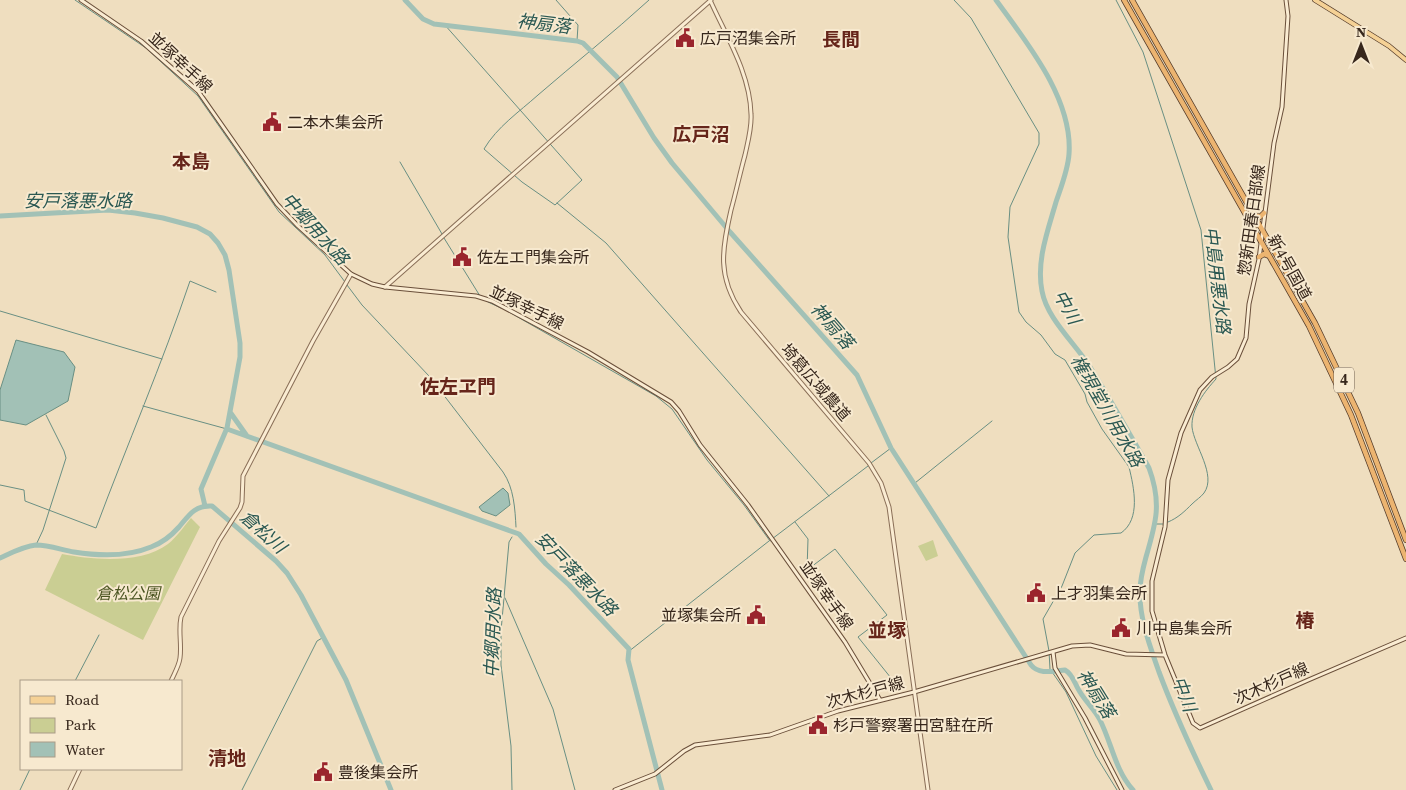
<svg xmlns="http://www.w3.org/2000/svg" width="1406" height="790" viewBox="0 0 1406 790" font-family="'Source Serif 4','Noto Sans JP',serif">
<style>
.green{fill:#cace93}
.water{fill:#a2c1b6;stroke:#698f83}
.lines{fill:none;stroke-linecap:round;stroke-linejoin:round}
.stream{stroke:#698f83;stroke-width:1}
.river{stroke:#a2c1b6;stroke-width:5}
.tertiary-casing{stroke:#896e57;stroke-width:5}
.secondary-casing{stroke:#6a4f3a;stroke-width:5}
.primary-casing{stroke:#563d2b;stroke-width:5.5}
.trunk-casing{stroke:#563d2b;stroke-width:6}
.tertiary{stroke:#faecd2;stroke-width:3}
.secondary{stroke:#faecd2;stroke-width:3}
.primary{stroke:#f5d195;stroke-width:4}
.trunk{stroke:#ecb470;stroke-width:4.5}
.labels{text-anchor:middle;stroke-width:4;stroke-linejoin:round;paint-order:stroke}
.shield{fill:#f7e9cf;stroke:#716152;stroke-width:1}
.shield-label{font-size:15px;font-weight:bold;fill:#37271c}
.poi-label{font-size:16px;fill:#37271c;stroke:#f7e9cf;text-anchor:start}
.street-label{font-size:16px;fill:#37271c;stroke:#f7e9cf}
.park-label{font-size:16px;font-style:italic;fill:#4b5522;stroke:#f7e9cf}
.water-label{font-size:18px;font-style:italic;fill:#2a5852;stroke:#f7e9cf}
.quarter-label{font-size:19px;font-weight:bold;fill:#66251a;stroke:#f7e9cf}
</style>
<rect width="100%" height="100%" fill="#efdebf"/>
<path class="green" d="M 191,518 L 200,527 L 143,640 L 45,590 L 62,554 C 93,560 142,564 168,544 C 177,537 184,526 191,518 Z
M 933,540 L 938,556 L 926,561 L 918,546 Z"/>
<path class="water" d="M 16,340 L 64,352 L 75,367 L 68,401 L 26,425 L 0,420 L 0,390 Z
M 503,488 L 508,493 L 510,505 L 496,516 L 482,511 L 479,507 Z"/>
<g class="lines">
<path class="stream" d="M 75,0 L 146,48 L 198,96 L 279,212 L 325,255 L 345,282
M 556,0 L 578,25 L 577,41
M 954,0 L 971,18 L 1039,133 L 1039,144 L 1010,207 L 1008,237 L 1019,312 L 1026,322 L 1041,335 L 1055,354 L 1065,360 L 1085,394 L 1087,402 L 1102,429 L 1129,467 C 1134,488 1141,519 1121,533 L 1094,535 L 1075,553 L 1062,586 L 1043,619 L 1049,651 L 1050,669 L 1066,692 L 1096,756 L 1117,790
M 1116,0 L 1143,52 L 1201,230 L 1216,379 C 1205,391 1191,409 1192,427 C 1194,446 1217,475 1204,493 C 1201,497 1196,500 1192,504 C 1185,511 1178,518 1168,522
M 444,24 L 582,180 L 555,205 L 522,182 L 484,149 C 497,127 519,112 538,95 C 575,63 613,33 649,0
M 400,162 L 442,234
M 557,203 L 606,243 L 829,496
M 444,238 L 480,296
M 347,285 L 362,305 L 429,376 L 503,472 C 514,488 515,509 516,527
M 488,302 L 501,308
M 0,311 L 162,359
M 509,312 L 656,396 L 672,409 L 707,460 L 744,505 L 770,541
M 143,406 L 227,429
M 871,463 L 891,448
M 915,483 L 992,421
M 0,485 L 24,490 L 25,501 L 96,528 C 127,445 162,364 190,281 L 216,292
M 795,522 L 808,539 L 807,570 L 835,549 L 887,615 L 858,637 L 891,678 L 891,692
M 1155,524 L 1163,524
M 512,537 L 509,542 L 501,631 L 501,665 L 511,746 L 512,790
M 772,539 L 868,466
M 36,545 L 43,530 L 66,458 L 64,451 L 46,415
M 505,598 L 553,709 L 575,790
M 628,652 L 769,541
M 75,681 L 99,635
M 20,790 L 30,769
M 242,790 L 317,641 L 324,637"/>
<path class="river" d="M 405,0 L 423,19 L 434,24 L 577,41 L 583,43 L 617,77 L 654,138 L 672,163 L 730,232 L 857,375 L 891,448 L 1031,665 C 1039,675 1053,671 1065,670 C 1073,674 1075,685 1080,692 C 1086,702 1095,710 1100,720 C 1112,744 1115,770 1133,790
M 996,0 C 1027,43 1073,99 1069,154 C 1068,170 1061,187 1056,202 C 1048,230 1036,261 1042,291 C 1047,319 1075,343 1090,367 C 1111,400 1130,435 1149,468 C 1162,503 1156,523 1146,557 C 1143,568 1140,579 1140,591 C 1139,618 1150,646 1159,672 C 1174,712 1192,751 1211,790
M 0,216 L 108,210 L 135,213 L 163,218 L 197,227 L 210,234 L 218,243 L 225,255 L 229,270 L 240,343 L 240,357 L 227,428 L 201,489 L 205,506
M 230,412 L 247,436
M 227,429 L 519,534 L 546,564 L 569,585 L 629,649 L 628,660 L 662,790
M 0,558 C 11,553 24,546 36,545 C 49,545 62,550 74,552 C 99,556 127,557 151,547 C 162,543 171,536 179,527 C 189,515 195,505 212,506 L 276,561 L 287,573 L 301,595 L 346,680 L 391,790"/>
<g class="tertiary-casing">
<path id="tertiary" d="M 710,0 C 726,36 750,73 751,114 C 752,127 748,141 745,155 C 740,173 736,192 731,210 C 722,250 717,276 741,312 L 869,463 L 881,483 L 889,507 L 928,790
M 385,287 L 711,0
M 171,681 C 174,674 179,666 180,658 C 182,644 178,631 181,617 L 219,541 L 240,508 L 242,502 L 243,476 L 313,341 L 351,274
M 70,790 L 80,769"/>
</g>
<g class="secondary-casing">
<path id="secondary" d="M 81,0 L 141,41 L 198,91 L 277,204 L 298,226 L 351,274 L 372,284 L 385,287 L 476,296 L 492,301 L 588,352 L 671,402 L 679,411 L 700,445 L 748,505 L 845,642 L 880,700
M 1286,0 L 1288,16 L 1282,107 L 1274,143 L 1259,259 L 1249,304 L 1246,338 L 1237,359 L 1228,367 L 1212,377 L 1200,390 L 1181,433 L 1168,480 L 1165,527 L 1152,581 L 1152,611 L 1165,655 L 1193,723 L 1200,728 L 1306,681 L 1406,638
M 1053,652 L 1055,668 L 1085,718 L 1122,790
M 615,790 L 655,774 L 684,751 L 695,745 L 770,735 L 838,711 L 914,692 L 1072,646 L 1090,645 L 1126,654 L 1165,655"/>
</g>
<g class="primary-casing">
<path id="primary" d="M 1315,0 L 1389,46 L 1406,60"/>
</g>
<g class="trunk-casing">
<path id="trunk" d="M 1124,0 L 1309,326 L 1351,415 L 1406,559
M 1132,0 L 1315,323 L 1358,413 L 1406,540
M 1254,215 L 1260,217 L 1264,213
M 1259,257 L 1264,254 L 1269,256"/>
</g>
<use href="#tertiary" class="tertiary"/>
<use href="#secondary" class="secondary"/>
<use href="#primary" class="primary"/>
<use href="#trunk" class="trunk"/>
</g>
<defs>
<g id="civic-bare" transform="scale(1.5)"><path d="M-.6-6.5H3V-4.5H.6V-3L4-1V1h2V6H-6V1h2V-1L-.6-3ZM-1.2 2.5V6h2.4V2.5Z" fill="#9a252d" stroke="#f7e9cf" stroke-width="2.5" paint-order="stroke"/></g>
</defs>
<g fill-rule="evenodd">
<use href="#civic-bare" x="685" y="38"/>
<use href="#civic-bare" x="272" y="122"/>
<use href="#civic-bare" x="462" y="257"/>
<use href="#civic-bare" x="1036" y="593"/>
<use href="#civic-bare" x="756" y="615"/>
<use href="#civic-bare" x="1121" y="628"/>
<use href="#civic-bare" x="818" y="725"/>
<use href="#civic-bare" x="323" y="772"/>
</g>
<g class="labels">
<rect class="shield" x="1334" y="367.5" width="20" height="25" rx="4"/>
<g class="shield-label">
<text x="1344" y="385">4</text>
</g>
<g class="poi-label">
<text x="700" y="44">広戸沼集会所</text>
<text x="287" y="128">二本木集会所</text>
<text x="477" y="263">佐左エ門集会所</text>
<text x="1051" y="599">上才羽集会所</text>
<text x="741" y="621" text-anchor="end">並塚集会所</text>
<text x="1136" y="634">川中島集会所</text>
<text x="833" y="731">杉戸警察署田宮駐在所</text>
<text x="338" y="778">豊後集会所</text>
</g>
<g class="street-label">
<text transform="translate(181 62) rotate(43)" y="6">並塚幸手線</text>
<text transform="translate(1251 220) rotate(-82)" y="6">惣新田春日部線</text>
<text transform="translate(1290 267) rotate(61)" y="6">新4号国道</text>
<text transform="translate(527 307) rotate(26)" y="6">並塚幸手線</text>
<text transform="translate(816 382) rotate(49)" y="6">埼葛広域農道</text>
<text transform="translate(827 595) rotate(55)" y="6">並塚幸手線</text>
<text transform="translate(1271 683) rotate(-24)" y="6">次木杉戸線</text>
<text transform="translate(865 692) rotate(-15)" y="6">次木杉戸線</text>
</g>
<g class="park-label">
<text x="128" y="599">倉松公園</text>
</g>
<g class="water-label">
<text transform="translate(544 24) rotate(7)" y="6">神扇落</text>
<text x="78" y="207">安戸落悪水路</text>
<text transform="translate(315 229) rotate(48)" y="6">中郷用水路</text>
<text transform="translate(1217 280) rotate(83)" y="6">中島用悪水路</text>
<text transform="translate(1067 307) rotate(61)" y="6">中川</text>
<text transform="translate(832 326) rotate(49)" y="6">神扇落</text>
<text transform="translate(1107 411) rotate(60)" y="6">権現堂川用水路</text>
<text transform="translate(263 532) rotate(42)" y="6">倉松川</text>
<text transform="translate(576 574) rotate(46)" y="6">安戸落悪水路</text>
<text transform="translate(493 633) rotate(-88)" y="6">中郷用水路</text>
<text transform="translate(1096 694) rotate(58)" y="6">神扇落</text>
<text transform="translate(1184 694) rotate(69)" y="6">中川</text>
</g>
<g class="quarter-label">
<text x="841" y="46">長間</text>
<text x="701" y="141">広戸沼</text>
<text x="191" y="168">本島</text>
<text x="458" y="393">佐左ヱ門</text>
<text x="1305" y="627">椿</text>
<text x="887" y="637">並塚</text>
<text x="227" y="765">清地</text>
</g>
</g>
<rect x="20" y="680" width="162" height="90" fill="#f7e9cf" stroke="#aa9b87"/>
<rect x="30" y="696" width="25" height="8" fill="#f5d195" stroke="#aa9b87"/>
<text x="65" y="705" font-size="15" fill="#37271c">Road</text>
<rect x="30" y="718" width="25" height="15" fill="#cace93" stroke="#aa9b87"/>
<text x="65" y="730" font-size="15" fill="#37271c">Park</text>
<rect x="30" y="742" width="25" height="15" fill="#a2c1b6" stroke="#aa9b87"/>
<text x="65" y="755" font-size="15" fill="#37271c">Water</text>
<g transform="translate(1361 45)" stroke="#f7e9cf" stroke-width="4" paint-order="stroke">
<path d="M0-4L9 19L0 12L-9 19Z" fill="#37271c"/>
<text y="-8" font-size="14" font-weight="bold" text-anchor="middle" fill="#37271c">N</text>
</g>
</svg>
